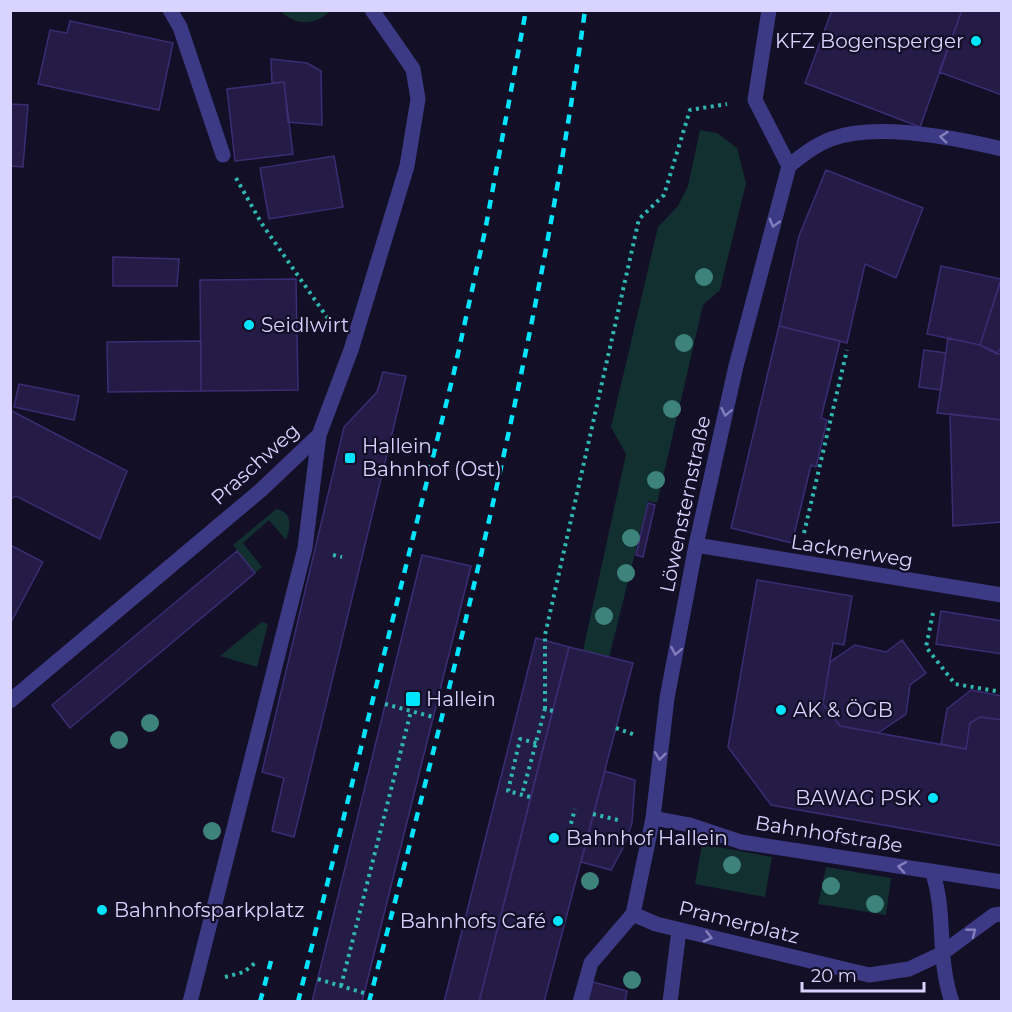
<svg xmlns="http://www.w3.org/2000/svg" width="1012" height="1012" viewBox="0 0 1012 1012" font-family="Montserrat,sans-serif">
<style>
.green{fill:#12302f}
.building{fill:#241b47;stroke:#3b2d73;stroke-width:1.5}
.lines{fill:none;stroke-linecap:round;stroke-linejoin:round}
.path{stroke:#2fb8b0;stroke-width:4;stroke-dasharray:3 4.5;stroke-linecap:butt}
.minor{stroke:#3d3a85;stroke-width:15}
.rail{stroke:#00e5ff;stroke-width:4.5;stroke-dasharray:9 8;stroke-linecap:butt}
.tree{fill:#3d827b}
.oneway{stroke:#837fbc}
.poi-dot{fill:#00e5ff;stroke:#130f26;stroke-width:2}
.labels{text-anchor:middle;stroke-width:4.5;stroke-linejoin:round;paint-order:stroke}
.poi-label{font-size:20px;fill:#d9d4ff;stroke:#130f26;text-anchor:start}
.street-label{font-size:20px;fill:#d9d4ff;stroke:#130f26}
</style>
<rect width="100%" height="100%" fill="#130f26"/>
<path class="green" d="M 280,11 L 330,11 C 314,26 297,26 280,11 Z
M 700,130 L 717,133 L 737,148 L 746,183 L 720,290 L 703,305 L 657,503 L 648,501 L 609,658 L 583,651 L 626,454 L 611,427 L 658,227 L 678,206 L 688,186 Z
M 276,509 C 293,512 291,527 286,540 L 269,520 L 243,543 L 262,567 L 255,573 L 233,545 Z
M 262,622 L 268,624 L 257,667 L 220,656 Z
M 702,844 L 772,857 L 765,897 L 695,884 Z
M 826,867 L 891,878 L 886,915 L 818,904 Z"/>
<path class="building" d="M 832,10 L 962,10 L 920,127 L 805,83 Z
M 962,10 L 1002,10 L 1002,95 L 939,72 Z
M 70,21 L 173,43 L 159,110 L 38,84 L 50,30 L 67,33 Z
M 271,59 L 307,63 L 321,71 L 322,125 L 288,122 L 284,82 L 272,83 Z
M 284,82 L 293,154 L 235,161 L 227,89 Z
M 10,104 L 28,105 L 23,167 L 10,166 Z
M 334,156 L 343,207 L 269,219 L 260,168 Z
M 826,170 L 923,208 L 896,278 L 865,264 L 847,343 L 779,326 L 799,236 Z
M 113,257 L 179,259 L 177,286 L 113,286 Z
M 941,266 L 1001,279 L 980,345 L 927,334 Z
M 1002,277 L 1002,346 L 997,354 L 980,345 Z
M 296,279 L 298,390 L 201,391 L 200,280 Z
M 779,326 L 840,341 L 821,418 L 827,420 L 816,467 L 811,465 L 792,543 L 731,528 Z
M 948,338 L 980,345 L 1002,355 L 1002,420 L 937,413 Z
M 201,341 L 201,391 L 108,392 L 107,342 Z
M 924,350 L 946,353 L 941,390 L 919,387 Z
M 383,372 L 406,376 L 294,837 L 272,831 L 284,778 L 262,772 L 344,427 L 377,392 Z
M 19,384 L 79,396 L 74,420 L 14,407 Z
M 10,410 L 127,471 L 100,539 L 16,496 L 10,499 Z
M 950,414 L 1002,420 L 1002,522 L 953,526 Z
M 648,503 L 655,505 L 643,557 L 636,555 Z
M 10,545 L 43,562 L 10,624 Z
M 237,551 L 255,573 L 70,728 L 52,705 Z
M 422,555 L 471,566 L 362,1002 L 312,1002 Z
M 757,580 L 852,596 L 844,645 L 833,643 L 823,704 L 840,726 L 966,749 L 970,723 L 980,717 L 1002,720 L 1002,846 L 771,805 L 728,747 Z
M 941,611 L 1002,621 L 1002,654 L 936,644 Z
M 536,638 L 569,647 L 543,748 L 479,1002 L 444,1002 Z
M 902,640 L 926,673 L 910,685 L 906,714 L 878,733 L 840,726 L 823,704 L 830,662 L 855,645 L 886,652 Z
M 569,647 L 633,663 L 544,1002 L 479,1002 Z
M 971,690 L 1002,696 L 1002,720 L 980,717 L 970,723 L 966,749 L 941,744 L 947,709 Z
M 605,771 L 635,780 L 632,823 L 623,848 L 611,870 L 581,862 Z
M 593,982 L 627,991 L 625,1002 L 588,1002 Z"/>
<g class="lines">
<path class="path" d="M 236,178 L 262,224 L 329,320
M 804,533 L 847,350
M 333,555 L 342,557
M 933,613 L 926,647 L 955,684 L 1002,692
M 385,704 L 433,717
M 545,709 L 545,635 L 639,219 L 664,195 L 690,110 L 727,104
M 616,728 L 635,735
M 523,791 L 545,709 L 553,711
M 530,797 L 508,791 L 520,739 L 537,743
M 593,814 L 618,820
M 569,831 L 575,809
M 225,977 L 244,972 L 255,963
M 318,979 L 364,993
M 341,986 L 411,711"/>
<path class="minor" d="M 170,10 L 180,27 L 223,155
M 789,166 C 802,155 815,145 831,139 C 876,122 956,138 1002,149
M 696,545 L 1002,595
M 10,701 L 261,490 L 319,435 L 351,350 L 407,166 L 418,99 L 413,69 L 372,10
M 653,818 L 690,825 L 741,842 L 1002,882
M 932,871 C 947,914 936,956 952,1002
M 633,914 L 656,924 L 869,975 L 909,969 L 941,954 L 994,915 L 1002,914
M 190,1002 L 305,548 L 319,435
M 580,1002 L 591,963 L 633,914 L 653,818 L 667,698 L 696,545 L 736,366 L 789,166 L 755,100 L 769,10
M 670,1002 L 679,930"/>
<path class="rail" d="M 260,1002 L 271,961
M 298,1002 L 454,372 L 485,231 L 526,10
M 369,1002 C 454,675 539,345 585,10"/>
</g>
<g class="tree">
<circle cx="704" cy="277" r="9"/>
<circle cx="684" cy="343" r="9"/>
<circle cx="672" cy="409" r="9"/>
<circle cx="656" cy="480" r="9"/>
<circle cx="631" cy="538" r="9"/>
<circle cx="626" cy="573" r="9"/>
<circle cx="604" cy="616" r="9"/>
<circle cx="150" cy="723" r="9"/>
<circle cx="119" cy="740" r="9"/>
<circle cx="212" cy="831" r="9"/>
<circle cx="732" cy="865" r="9"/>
<circle cx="590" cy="881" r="9"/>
<circle cx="831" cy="886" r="9"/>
<circle cx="875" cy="904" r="9"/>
<circle cx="632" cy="980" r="9"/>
</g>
<defs><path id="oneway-chevron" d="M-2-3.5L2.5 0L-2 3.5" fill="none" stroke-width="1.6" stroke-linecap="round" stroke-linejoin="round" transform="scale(1.5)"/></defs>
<g class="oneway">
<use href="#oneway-chevron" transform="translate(944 137) rotate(-174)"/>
<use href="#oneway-chevron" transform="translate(774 223) rotate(105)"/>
<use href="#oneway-chevron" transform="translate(726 412) rotate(102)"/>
<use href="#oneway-chevron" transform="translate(676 651) rotate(101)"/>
<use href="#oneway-chevron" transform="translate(660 756) rotate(97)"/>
<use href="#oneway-chevron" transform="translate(902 867) rotate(-171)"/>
<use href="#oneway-chevron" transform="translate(972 932) rotate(-38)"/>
<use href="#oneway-chevron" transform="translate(708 937) rotate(14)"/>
</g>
<g class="poi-dot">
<circle cx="976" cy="41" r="6"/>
<circle cx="249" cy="325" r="6"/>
<rect x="344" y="452" width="12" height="12" rx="3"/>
<rect x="405" y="691" width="16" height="16" rx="3"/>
<circle cx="781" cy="710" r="6"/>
<circle cx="933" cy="798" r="6"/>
<circle cx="554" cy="838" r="6"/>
<circle cx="102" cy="910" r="6"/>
<circle cx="558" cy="921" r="6"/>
</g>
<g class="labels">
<g class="poi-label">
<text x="964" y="48" text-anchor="end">KFZ Bogensperger</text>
<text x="261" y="332">Seidlwirt</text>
<text x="362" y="453">Hallein<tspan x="362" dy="23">Bahnhof (Ost)</tspan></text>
<text x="426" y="706">Hallein</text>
<text x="793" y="717">AK &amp; ÖGB</text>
<text x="921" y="805" text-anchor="end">BAWAG PSK</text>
<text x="566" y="845">Bahnhof Hallein</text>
<text x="114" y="917">Bahnhofsparkplatz</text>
<text x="546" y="928" text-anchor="end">Bahnhofs Café</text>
</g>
<g class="street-label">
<text transform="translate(255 464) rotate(-42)" y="7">Praschweg</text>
<text transform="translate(685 504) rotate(-78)" y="7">Löwensternstraße</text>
<text transform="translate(852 551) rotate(9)" y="7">Lacknerweg</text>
<text transform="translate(829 834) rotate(9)" y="7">Bahnhofstraße</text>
<text transform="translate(739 922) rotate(14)" y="7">Pramerplatz</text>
</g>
</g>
<rect width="1012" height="1012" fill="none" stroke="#d9d4ff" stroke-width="24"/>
<path d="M802 982v9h122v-9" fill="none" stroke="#d9d4ff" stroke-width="3"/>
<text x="811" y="982" font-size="18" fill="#d9d4ff" stroke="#130f26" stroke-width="4.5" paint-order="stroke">20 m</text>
</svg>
